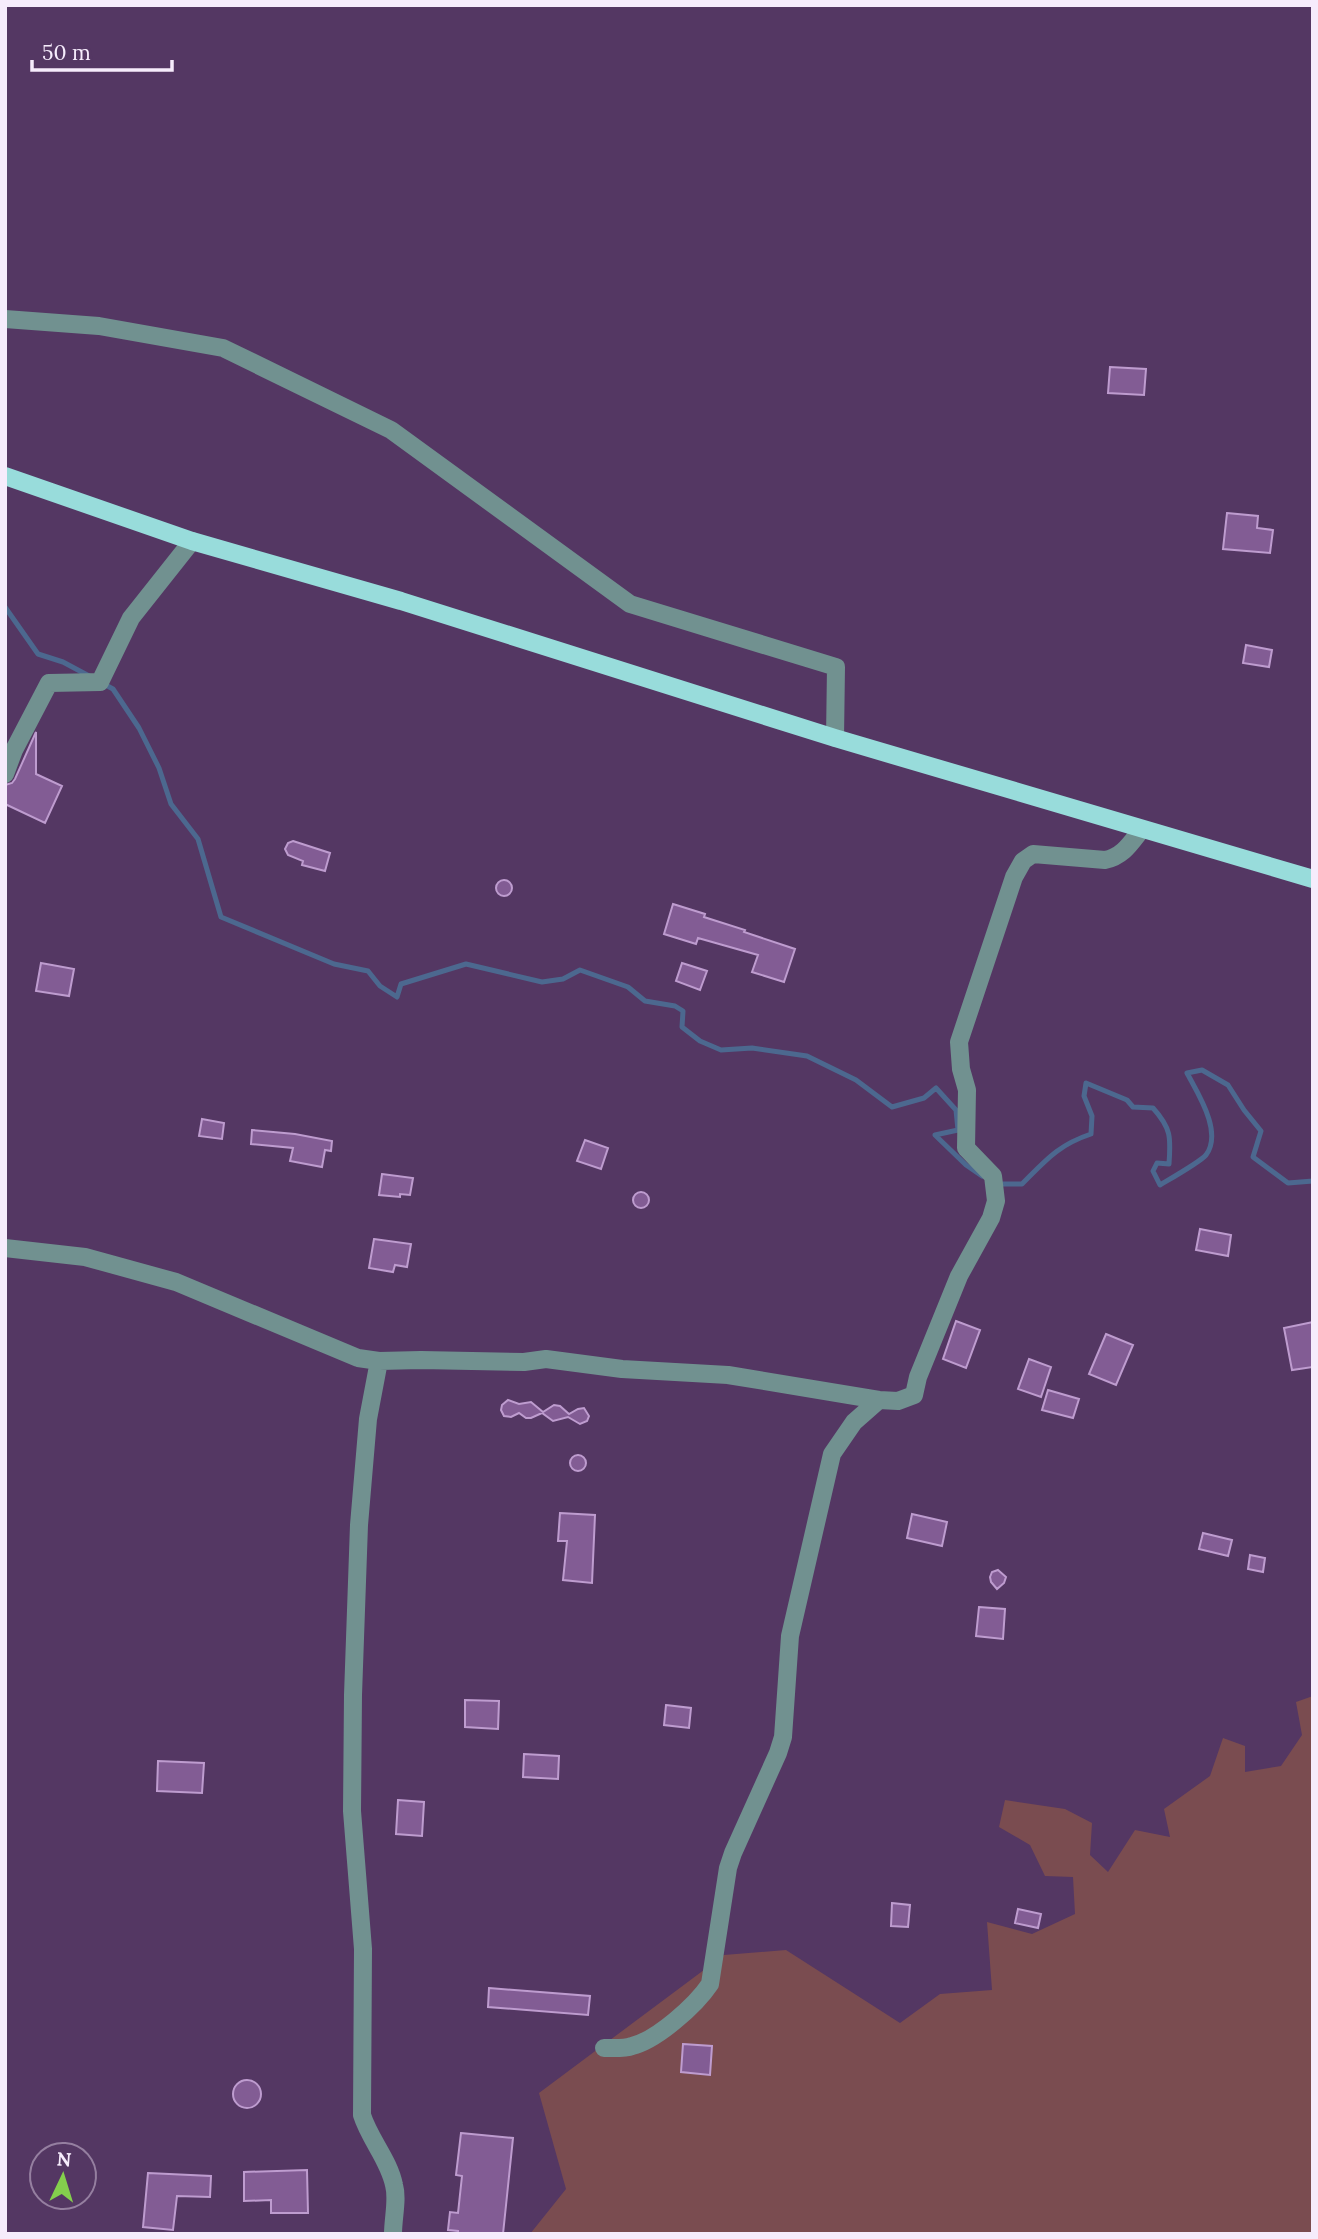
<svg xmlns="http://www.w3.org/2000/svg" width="1318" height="2239" viewBox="0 0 1318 2239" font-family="Lora,serif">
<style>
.green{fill:#7a4c50}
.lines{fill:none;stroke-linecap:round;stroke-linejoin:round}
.stream{stroke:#4c688f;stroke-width:5}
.building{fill:#825c94;stroke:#be9ccf;stroke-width:2}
.minor{stroke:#719190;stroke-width:18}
.major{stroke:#98dcdb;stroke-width:18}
</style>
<rect width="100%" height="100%" fill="#543763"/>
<path class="green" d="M 1313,1696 L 1313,2234 L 530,2234 L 566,2189 L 539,2093 L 724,1955 L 786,1950 L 900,2023 L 940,1994 L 992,1990 L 987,1922 L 1032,1934 L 1075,1914 L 1073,1877 L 1045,1876 L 1030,1845 L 999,1827 L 1005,1800 L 1065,1809 L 1092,1823 L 1090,1855 L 1108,1872 L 1135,1830 L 1170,1837 L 1164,1809 L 1210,1776 L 1223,1738 L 1245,1746 L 1245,1772 L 1281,1766 L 1302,1735 L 1296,1702 Z"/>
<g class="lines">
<path class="stream" d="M 5,607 L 38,654 L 63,662 L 91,677
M 102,683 L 113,689 L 139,728 L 159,768 L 171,804 L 198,839 L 221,917 L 334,964 L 368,971 L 380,986 L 397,997 L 401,984 L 466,964 L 542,982 L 563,979 L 580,970 L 628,987 L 645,1001 L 675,1006 L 683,1011 L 682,1027 L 700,1041 L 721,1050 L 752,1048 L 807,1056 L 856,1080 L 892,1107 L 924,1098 L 936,1088 L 956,1110 L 958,1130 L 935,1135 L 966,1165 L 982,1176
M 997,1184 L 1022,1184 C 1046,1160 1058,1145 1091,1134 L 1092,1116 L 1084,1096 L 1086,1083 L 1127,1100 L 1133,1107 L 1153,1108 C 1171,1128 1171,1137 1169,1164 L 1157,1163 L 1153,1171 L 1160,1185 C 1170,1179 1200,1162 1206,1155 C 1223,1132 1198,1094 1187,1073 L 1202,1070 L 1228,1085 L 1244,1110 L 1261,1131 L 1253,1157 L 1288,1183 L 1313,1181"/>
</g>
<path class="building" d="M 1110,367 L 1146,369 L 1144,395 L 1108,393 Z
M 1227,513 L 1258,516 L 1257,528 L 1273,530 L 1270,553 L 1223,549 Z
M 1246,645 L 1272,650 L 1269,667 L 1243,663 Z
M 36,732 L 36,774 L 62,786 L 45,823 L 5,804 L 5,785 L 12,783 L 15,779 Z
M 293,841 L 330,853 L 325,871 L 302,865 L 303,861 L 288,855 L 285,849 L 288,843 Z
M496 888a8 8 0 1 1 16 0a8 8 0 1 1-16 0Z
M 673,904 L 705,914 L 704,917 L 745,930 L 744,932 L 795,949 L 784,982 L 752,972 L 758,955 L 698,938 L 696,944 L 664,934 Z
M 41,963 L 74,969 L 69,996 L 36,991 Z
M 682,963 L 707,971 L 700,990 L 676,981 Z
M 202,1119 L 224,1123 L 222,1139 L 199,1136 Z
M 252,1130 L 295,1134 L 332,1141 L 331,1151 L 325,1150 L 322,1167 L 290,1161 L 293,1148 L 251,1144 Z
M 585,1140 L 608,1148 L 601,1169 L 577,1161 Z
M 382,1174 L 413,1178 L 410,1195 L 400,1194 L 400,1197 L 379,1195 Z
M633 1200a8 8 0 1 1 16 0a8 8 0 1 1-16 0Z
M 1200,1229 L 1231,1235 L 1228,1256 L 1196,1250 Z
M 374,1239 L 411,1244 L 407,1267 L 395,1265 L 393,1272 L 369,1268 Z
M 956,1321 L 980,1330 L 966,1368 L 943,1359 Z
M 1313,1322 L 1313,1367 L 1292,1370 L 1284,1328 Z
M 1106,1334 L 1133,1345 L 1116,1385 L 1089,1374 Z
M 1029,1359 L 1051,1367 L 1041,1397 L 1018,1389 Z
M 1048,1390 L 1079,1399 L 1073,1418 L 1042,1410 Z
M 508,1400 L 519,1404 L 531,1402 L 543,1412 L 554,1405 L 560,1406 L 569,1414 L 578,1409 L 584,1408 L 589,1416 L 587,1421 L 580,1424 L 568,1417 L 553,1421 L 542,1413 L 531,1418 L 526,1418 L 519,1413 L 511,1417 L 504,1416 L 501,1410 L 502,1405 Z
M570 1463a8 8 0 1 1 16 0a8 8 0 1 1-16 0Z
M 560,1513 L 595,1515 L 592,1583 L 563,1580 L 567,1541 L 558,1541 Z
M 912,1514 L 947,1522 L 942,1546 L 907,1538 Z
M 1203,1533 L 1232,1540 L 1228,1556 L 1199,1549 Z
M 1250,1555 L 1265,1558 L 1263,1572 L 1248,1569 Z
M 998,1570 L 1006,1577 L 1004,1583 L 997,1589 L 991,1582 L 990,1577 L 992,1572 Z
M 979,1607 L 1005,1609 L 1003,1639 L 976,1636 Z
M 465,1700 L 499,1701 L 498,1729 L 465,1727 Z
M 666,1705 L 691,1708 L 689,1728 L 664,1725 Z
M 524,1754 L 559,1756 L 558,1779 L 523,1777 Z
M 158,1761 L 204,1763 L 202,1793 L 157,1791 Z
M 398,1800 L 424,1802 L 422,1836 L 396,1834 Z
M 892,1903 L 910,1905 L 908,1927 L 891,1926 Z
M 1018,1909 L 1041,1914 L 1038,1928 L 1015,1923 Z
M 489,1988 L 590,1996 L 588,2015 L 488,2007 Z
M 683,2044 L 712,2046 L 710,2075 L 681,2072 Z
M233 2094a14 14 0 1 1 28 0a14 14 0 1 1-28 0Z
M 461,2133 L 513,2138 L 503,2234 L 458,2234 L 458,2231 L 448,2230 L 450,2212 L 458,2213 L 462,2176 L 456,2175 Z
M 307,2170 L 308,2213 L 271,2213 L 271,2200 L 244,2201 L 244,2172 Z
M 148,2173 L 211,2176 L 210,2197 L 177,2196 L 173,2230 L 143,2227 Z"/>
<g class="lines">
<path class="minor" d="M 5,319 L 99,326 L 223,348 L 391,430 L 630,604 L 836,667 L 835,738
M 5,774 L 14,750 L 49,683 L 100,682 L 131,618 L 192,541
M 5,1248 L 85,1257 L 176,1282 L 358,1358 L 379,1361 L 421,1360 L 524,1362 L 546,1359 L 622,1369 L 728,1375 L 879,1400 L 898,1401 L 914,1395 L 918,1377 L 959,1276 L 991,1218 L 996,1201 L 993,1176 L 966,1148 L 967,1090 L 961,1069 L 959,1042 L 1014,877 L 1023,861 L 1033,854 L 1105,860 C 1123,856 1130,844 1141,830
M 379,1361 L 368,1419 L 359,1525 L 353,1695 L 352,1811 L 363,1949 L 362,2115 C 370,2140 389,2160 394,2185 C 398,2199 393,2218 393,2234
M 604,2048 C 613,2048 624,2049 632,2046 C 657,2040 696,2005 710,1984 L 728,1868 L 733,1853 L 778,1753 L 783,1737 L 790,1636 L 832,1454 L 854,1422 L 879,1400"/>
<path class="major" d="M 5,476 L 192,541 L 401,601 L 835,738 L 1313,879"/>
</g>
<rect width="1318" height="2239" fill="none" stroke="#f6ecfc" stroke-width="14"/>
<g transform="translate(63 2176) rotate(4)"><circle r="33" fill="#543763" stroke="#957fa0" stroke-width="2"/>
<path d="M0-5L12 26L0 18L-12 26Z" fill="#84cf4d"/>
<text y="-10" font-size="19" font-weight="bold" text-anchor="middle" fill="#f6ecfc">N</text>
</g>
<path d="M32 60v10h140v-10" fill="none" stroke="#f6ecfc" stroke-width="3.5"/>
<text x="42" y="60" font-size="21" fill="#f6ecfc" stroke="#543763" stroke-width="5" paint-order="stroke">50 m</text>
</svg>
